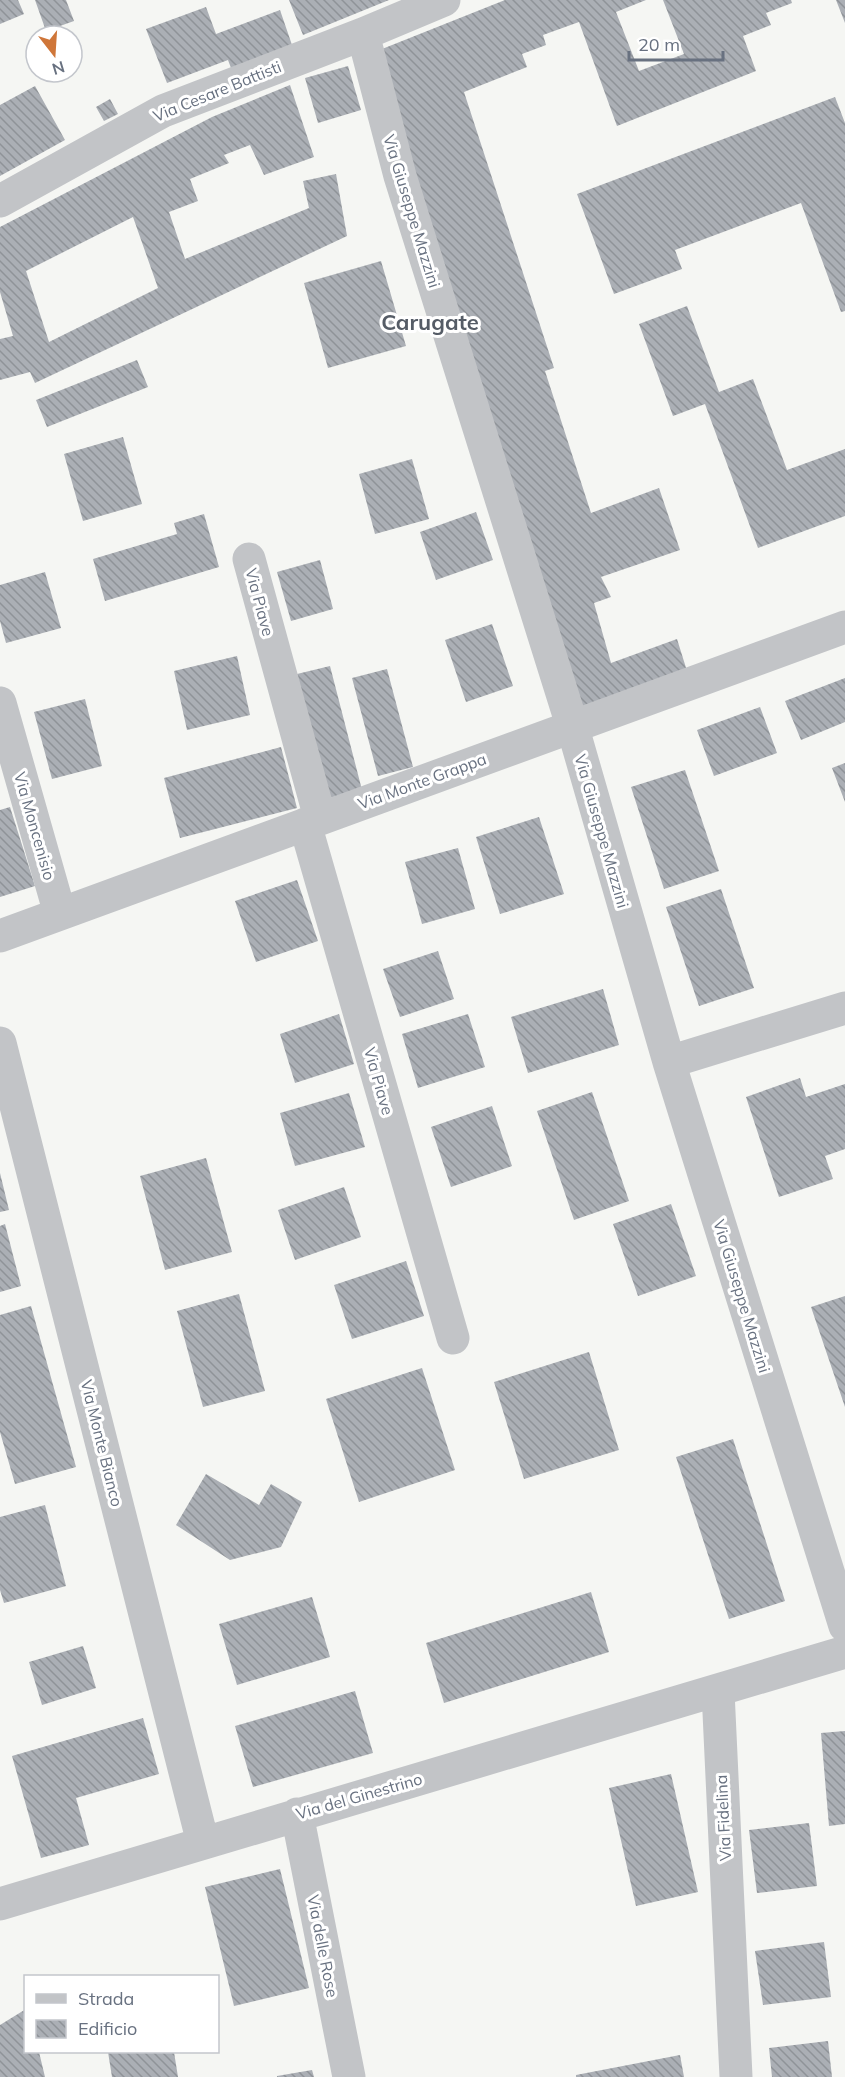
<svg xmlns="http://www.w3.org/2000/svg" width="845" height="2077" viewBox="0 0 845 2077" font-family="Mulish,sans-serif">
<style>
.building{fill:url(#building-back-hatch);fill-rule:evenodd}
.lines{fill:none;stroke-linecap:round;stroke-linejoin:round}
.minor{stroke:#c2c4c7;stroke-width:33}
.labels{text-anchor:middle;stroke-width:6;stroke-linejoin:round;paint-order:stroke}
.street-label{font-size:16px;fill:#687180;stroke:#fff}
.district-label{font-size:22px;font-weight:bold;fill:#555c66;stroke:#fff}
</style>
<defs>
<pattern id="building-back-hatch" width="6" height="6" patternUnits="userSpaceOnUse" patternTransform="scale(1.5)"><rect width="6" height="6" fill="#abafb5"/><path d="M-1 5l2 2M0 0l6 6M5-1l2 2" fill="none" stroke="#8f9398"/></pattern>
</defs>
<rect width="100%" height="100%" fill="#f5f6f3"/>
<path class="building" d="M 0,0 L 18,0 L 24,14 L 0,24 Z
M 35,0 L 66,0 L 74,21 L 46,31 Z
M 289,0 L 389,0 L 303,35 Z
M 505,0 L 646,0 L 616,12 L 639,71 L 684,54 L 663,0 L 791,0 L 792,3 L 766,13 L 771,25 L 743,36 L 756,71 L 617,126 L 579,22 L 543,35 L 546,45 L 522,54 L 527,67 L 464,92 L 554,368 L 545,371 L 591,513 L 659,488 L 680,550 L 601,577 L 611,597 L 594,603 L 611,663 L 677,639 L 687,671 L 583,708 L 377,51 Z
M 836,0 L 845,0 L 845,23 Z
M 206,7 L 216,34 L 280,10 L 292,45 L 231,68 L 228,60 L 167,83 L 146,29 Z
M 348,66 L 361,110 L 318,123 L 305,78 Z
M 290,85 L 314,157 L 264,175 L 250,145 L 224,155 L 229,163 L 190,179 L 198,201 L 169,212 L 185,259 L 309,208 L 303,181 L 336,174 L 347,236 L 35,383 L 30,372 L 0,380 L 0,339 L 13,336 L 0,292 L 0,227 L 212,117 ZM 133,217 L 158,288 L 49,342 L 26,271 Z
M 35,86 L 65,140 L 0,176 L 0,105 Z
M 835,97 L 845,123 L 845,311 L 841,312 L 801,203 L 675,250 L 682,269 L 614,294 L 577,194 Z
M 110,99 L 118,114 L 104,121 L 96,107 Z
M 381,261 L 406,346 L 328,368 L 304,283 Z
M 687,306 L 719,392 L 753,379 L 787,470 L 845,449 L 845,516 L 758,548 L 705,404 L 673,416 L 639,324 Z
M 137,360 L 148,387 L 47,427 L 36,400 Z
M 123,437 L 142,504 L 83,521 L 64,454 Z
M 412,459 L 429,519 L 375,534 L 359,474 Z
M 476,512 L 493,560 L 436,580 L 420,532 Z
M 204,514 L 219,567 L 105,601 L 93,559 L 177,534 L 174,523 Z
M 320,560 L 333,609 L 291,621 L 277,572 Z
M 45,572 L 61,628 L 6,643 L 0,621 L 0,585 Z
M 492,624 L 513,686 L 466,702 L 445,640 Z
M 237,656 L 250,715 L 187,730 L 174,671 Z
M 330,666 L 362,790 L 329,798 L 297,674 Z
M 387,669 L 413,767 L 378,776 L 352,678 Z
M 845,678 L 845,722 L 801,740 L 785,701 Z
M 85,699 L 102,766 L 52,779 L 34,712 Z
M 760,707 L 777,753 L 714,776 L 697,730 Z
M 281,747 L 297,808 L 180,838 L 164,778 Z
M 845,763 L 845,802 L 832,768 Z
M 685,770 L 719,871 L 664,889 L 631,787 Z
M 10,807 L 35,886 L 0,897 L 0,810 Z
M 539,817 L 564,894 L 500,914 L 476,837 Z
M 458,848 L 475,909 L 422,924 L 405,862 Z
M 297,880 L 318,941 L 256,962 L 235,901 Z
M 721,889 L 754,988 L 699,1006 L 666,907 Z
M 438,951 L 454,999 L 400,1017 L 383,969 Z
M 603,989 L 619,1045 L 528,1073 L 511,1017 Z
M 339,1014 L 354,1064 L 295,1083 L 280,1034 Z
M 468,1014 L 485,1067 L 418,1088 L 402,1034 Z
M 800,1078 L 806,1097 L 845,1084 L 845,1149 L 825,1156 L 833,1179 L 779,1197 L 746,1097 Z
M 592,1092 L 629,1201 L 574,1220 L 537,1111 Z
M 349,1093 L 365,1147 L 295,1166 L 280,1113 Z
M 492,1106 L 512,1166 L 451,1187 L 431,1127 Z
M 206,1158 L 232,1252 L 165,1270 L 140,1176 Z
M 0,1173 L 9,1210 L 0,1212 Z
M 344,1187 L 361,1237 L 295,1260 L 278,1210 Z
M 671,1204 L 696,1276 L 638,1296 L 613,1224 Z
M 5,1224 L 21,1286 L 0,1292 L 0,1226 Z
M 406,1261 L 424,1316 L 352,1339 L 334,1285 Z
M 239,1294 L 265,1391 L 203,1407 L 177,1311 Z
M 845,1296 L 845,1407 L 811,1307 Z
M 31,1306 L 76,1467 L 15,1484 L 0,1432 L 0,1315 Z
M 589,1352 L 619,1450 L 524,1479 L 494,1382 Z
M 422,1368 L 455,1470 L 359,1502 L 326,1399 Z
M 733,1439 L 785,1601 L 729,1619 L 676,1457 Z
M 206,1474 L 259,1505 L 271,1484 L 302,1502 L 281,1547 L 230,1560 L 176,1525 Z
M 45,1505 L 66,1586 L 4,1603 L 0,1590 L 0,1517 Z
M 591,1592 L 609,1652 L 444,1703 L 426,1643 Z
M 312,1597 L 330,1657 L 237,1685 L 219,1624 Z
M 83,1646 L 96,1688 L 42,1705 L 29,1662 Z
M 355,1691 L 373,1753 L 253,1787 L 235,1726 Z
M 143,1718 L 159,1774 L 76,1798 L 89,1845 L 41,1858 L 12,1756 Z
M 845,1731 L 845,1824 L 829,1826 L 821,1733 Z
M 671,1774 L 698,1892 L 636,1906 L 609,1788 Z
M 809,1823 L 817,1886 L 757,1893 L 749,1830 Z
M 280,1869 L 309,1988 L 234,2006 L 205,1887 Z
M 824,1942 L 831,1997 L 763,2005 L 755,1951 Z
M 26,2009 L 26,2052 L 39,2052 L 45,2077 L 0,2077 L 0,2025 Z
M 828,2041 L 832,2077 L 772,2077 L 769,2048 Z
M 108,2052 L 174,2052 L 178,2077 L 112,2077 Z
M 680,2055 L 684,2077 L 576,2077 L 576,2075 Z
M 312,2070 L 314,2077 L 277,2077 L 277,2076 Z"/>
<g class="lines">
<path class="minor" d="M 363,34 L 400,176 L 572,725 L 669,1062 L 845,1626
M 0,201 L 163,111 L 363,34 L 444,0
M 249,559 L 320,818
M 0,703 L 60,914
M 305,824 L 453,1338
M 0,936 L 845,627
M 0,1043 L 203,1843
M 669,1062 L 845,1008
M 718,1691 L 736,2077
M 297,1814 L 349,2077
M 0,1904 L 845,1652"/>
</g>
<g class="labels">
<g class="street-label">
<text transform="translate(217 91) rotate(-22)" y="6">Via Cesare Battisti</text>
<text transform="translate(412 211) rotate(73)" y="6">Via Giuseppe Mazzini</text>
<text transform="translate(260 602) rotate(75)" y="6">Via Piave</text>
<text transform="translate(422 781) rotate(-20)" y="6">Via Monte Grappa</text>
<text transform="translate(35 826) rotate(74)" y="6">Via Moncenisio</text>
<text transform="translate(602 831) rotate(74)" y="6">Via Giuseppe Mazzini</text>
<text transform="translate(379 1081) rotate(74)" y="6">Via Piave</text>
<text transform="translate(742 1296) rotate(73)" y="6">Via Giuseppe Mazzini</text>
<text transform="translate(102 1443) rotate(76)" y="6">Via Monte Bianco</text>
<text transform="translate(359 1796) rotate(-16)" y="6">Via del Ginestrino</text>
<text transform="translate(723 1818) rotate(-93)" y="6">Via Fidelina</text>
<text transform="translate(323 1946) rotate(79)" y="6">Via delle Rose</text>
</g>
<g class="district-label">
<text x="430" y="330">Carugate</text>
</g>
</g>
<rect x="24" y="1975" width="195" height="78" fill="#ffffff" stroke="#c3c6cc" stroke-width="1.5"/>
<rect x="36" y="1994" width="30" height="9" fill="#c2c4c7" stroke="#c3c6cc" stroke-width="1.5"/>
<text x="78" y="2005" font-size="18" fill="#687180">Strada</text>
<rect x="36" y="2020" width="30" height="18" fill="url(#building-back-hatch)" stroke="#c3c6cc" stroke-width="1.5"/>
<text x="78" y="2035" font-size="18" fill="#687180">Edificio</text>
<g transform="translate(54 54) rotate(163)"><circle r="28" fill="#ffffff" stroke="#c3c6cc" stroke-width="1.5"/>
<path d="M0-4.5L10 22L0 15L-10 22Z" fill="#cf7639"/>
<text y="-9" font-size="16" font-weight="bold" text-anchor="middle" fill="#687180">N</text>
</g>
<path d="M629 51v9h94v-9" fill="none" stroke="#687180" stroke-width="3"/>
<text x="638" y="51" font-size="18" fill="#687180" stroke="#ffffff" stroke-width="4.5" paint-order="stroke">20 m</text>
</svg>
